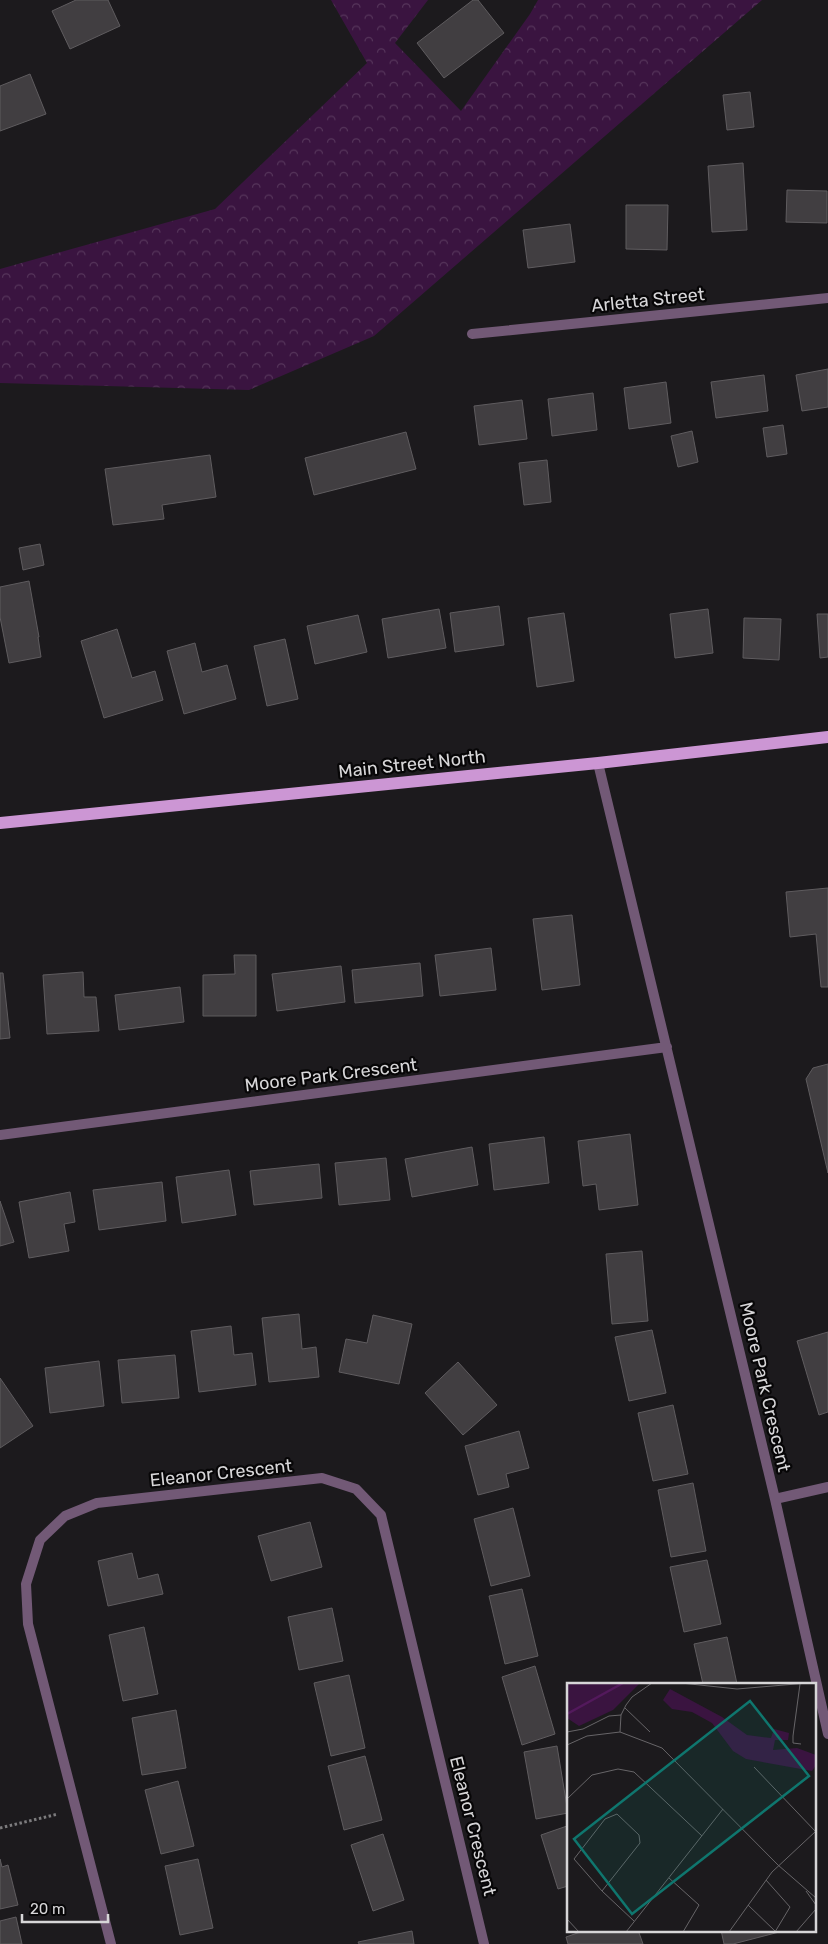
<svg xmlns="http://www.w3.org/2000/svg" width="828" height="1944" viewBox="0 0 828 1944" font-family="Rubik,sans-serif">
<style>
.forest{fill:url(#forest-crowns)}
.building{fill:#413e41;stroke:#5f5c5f}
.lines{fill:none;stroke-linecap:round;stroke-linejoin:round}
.path{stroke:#7c7b7d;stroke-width:3;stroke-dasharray:2.5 2.5;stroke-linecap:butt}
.street{stroke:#725976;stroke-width:10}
.primary{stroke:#cc96d4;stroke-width:12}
.labels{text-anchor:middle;stroke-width:4.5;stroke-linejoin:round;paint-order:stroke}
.street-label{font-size:18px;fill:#d7d6d8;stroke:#070607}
.inset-river{fill:none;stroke:#53195c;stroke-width:2.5}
.inset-road{fill:none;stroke:#676568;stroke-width:1}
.view{fill:#0f766e;fill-opacity:0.15;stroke:#0f766e;stroke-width:2.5}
.inset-edge{fill:none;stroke:#d7d6d8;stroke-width:2.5}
</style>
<defs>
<pattern id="forest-crowns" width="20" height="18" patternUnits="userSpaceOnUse" patternTransform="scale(1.25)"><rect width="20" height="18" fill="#3a1440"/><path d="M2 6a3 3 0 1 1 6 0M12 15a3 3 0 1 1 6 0" fill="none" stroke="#56355b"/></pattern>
</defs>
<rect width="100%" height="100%" fill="#1c1a1d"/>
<path class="forest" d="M 331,0 L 428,0 L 395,43 L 461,111 L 530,14 L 538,0 L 762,0 L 374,336 L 249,390 L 0,383 L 0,269 L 215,209 L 367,63 Z"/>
<path class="building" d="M 76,0 L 108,0 L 120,26 L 70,49 L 52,11 Z
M 473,0 L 478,0 L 504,33 L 444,78 L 417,43 Z
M 30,74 L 46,114 L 0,131 L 0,86 Z
M 750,92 L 754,127 L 727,130 L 723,95 Z
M 743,163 L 747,230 L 712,232 L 708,166 Z
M 787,190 L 827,191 L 827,223 L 786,222 Z
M 626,205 L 668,205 L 667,250 L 626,249 Z
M 570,224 L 575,262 L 528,268 L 523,230 Z
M 828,369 L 828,407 L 802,411 L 796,375 Z
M 764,375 L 768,411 L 716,418 L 711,382 Z
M 666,382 L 671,423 L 629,429 L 624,388 Z
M 593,393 L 597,430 L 552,436 L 548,399 Z
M 522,400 L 527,439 L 479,445 L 474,406 Z
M 783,425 L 787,454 L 767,457 L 763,428 Z
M 692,431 L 698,462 L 678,467 L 671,436 Z
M 406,432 L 416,469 L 314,495 L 305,458 Z
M 210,455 L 216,497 L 162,505 L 164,519 L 113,525 L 105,469 Z
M 547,460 L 551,502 L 524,505 L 519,463 Z
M 40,544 L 44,565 L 23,570 L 19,548 Z
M 29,581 L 39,637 L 38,637 L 41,657 L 9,663 L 0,617 L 0,587 Z
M 499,606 L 504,645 L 455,652 L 450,613 Z
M 439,609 L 446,648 L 388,658 L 382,619 Z
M 708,609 L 713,653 L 675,658 L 670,614 Z
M 564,613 L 574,681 L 537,687 L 528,618 Z
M 817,614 L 828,614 L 828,657 L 820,658 Z
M 358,615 L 367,652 L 315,664 L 307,626 Z
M 744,618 L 781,619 L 779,660 L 743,658 Z
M 117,629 L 132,678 L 155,671 L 163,700 L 104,718 L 81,641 Z
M 285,639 L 298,699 L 267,706 L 254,646 Z
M 195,643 L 202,672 L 227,665 L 236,699 L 184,714 L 167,651 Z
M 828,888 L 828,987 L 821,987 L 816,934 L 790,937 L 786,892 Z
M 572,915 L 580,985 L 542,990 L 533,919 Z
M 491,948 L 496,990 L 440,996 L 435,955 Z
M 234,955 L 256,955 L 256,1016 L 203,1016 L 203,975 L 235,974 Z
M 420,963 L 423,996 L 355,1003 L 352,970 Z
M 341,966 L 345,1002 L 277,1011 L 272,974 Z
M 83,972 L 84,997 L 96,997 L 99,1031 L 47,1034 L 43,975 Z
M 0,973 L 3,973 L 10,1038 L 0,1039 Z
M 180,987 L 184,1022 L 119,1030 L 115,995 Z
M 828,1064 L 828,1173 L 806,1079 L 813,1068 Z
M 630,1134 L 638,1205 L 599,1210 L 596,1184 L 583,1186 L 578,1141 Z
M 544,1137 L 549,1183 L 494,1190 L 489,1144 Z
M 472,1147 L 478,1185 L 412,1197 L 405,1159 Z
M 386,1158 L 390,1200 L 339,1205 L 335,1163 Z
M 319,1164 L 322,1198 L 254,1205 L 250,1171 Z
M 229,1170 L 236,1215 L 182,1223 L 176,1177 Z
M 162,1182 L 166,1221 L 99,1230 L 93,1190 Z
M 70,1192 L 75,1222 L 64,1224 L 69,1251 L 29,1258 L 19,1202 Z
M 0,1201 L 14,1242 L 0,1246 Z
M 642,1251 L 648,1321 L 612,1324 L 606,1254 Z
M 299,1314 L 302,1349 L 316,1347 L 319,1377 L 269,1382 L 262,1318 Z
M 373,1315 L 412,1324 L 399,1384 L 339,1372 L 346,1339 L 367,1343 Z
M 231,1326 L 234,1355 L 252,1353 L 256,1385 L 199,1392 L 191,1331 Z
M 652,1330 L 666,1393 L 629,1401 L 615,1337 Z
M 828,1332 L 828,1412 L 819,1415 L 797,1341 Z
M 175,1355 L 179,1398 L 122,1403 L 118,1360 Z
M 99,1361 L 104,1406 L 50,1413 L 45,1368 Z
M 458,1362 L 497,1405 L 463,1435 L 425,1393 Z
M 0,1378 L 33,1426 L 0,1448 Z
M 673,1405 L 688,1474 L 653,1481 L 638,1413 Z
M 519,1431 L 529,1468 L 506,1474 L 509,1487 L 478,1495 L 465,1446 Z
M 693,1483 L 706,1551 L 671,1557 L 658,1490 Z
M 513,1508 L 530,1576 L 491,1586 L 474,1519 Z
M 310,1522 L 322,1567 L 271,1581 L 258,1536 Z
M 132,1553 L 138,1579 L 158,1574 L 163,1594 L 108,1606 L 98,1561 Z
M 707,1560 L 721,1624 L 684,1632 L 670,1567 Z
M 522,1589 L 538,1656 L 505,1664 L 489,1596 Z
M 332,1608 L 343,1661 L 299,1670 L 288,1617 Z
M 144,1627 L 158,1694 L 123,1701 L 109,1635 Z
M 727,1637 L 737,1684 L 703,1684 L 694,1644 Z
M 535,1666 L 555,1734 L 522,1745 L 502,1677 Z
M 349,1675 L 365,1748 L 331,1756 L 314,1683 Z
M 176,1710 L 186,1768 L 142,1775 L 132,1718 Z
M 557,1746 L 568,1813 L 536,1819 L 524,1752 Z
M 365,1756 L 382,1820 L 344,1830 L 328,1766 Z
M 178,1781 L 194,1846 L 161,1854 L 145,1790 Z
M 567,1826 L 568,1886 L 558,1889 L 541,1835 Z
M 383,1834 L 404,1900 L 373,1911 L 351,1845 Z
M 0,1859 L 2,1867 L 8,1865 L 18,1905 L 0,1909 Z
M 198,1859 L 213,1928 L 180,1935 L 165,1866 Z
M 16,1917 L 22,1944 L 0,1944 L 0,1921 Z
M 586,1930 L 638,1930 L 643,1944 L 568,1944 L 566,1937 Z
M 721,1930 L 787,1930 L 733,1944 L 724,1944 Z
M 412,1931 L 414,1944 L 359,1944 L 358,1942 Z"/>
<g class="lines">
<path class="path" d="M 0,1828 L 58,1814"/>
<path class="street" d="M 472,334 L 828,298
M 598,763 L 775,1499 L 828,1734
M 0,1135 L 667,1047
M 775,1499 L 828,1487
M 111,1944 L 28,1624 L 26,1584 L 40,1540 L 65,1516 L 97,1503 L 322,1478 L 356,1489 L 381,1515 L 484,1944"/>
<path class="primary" d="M 0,823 L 598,763 L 828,737"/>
</g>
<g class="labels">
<g class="street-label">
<text transform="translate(648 300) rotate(-6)" y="6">Arletta Street</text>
<text transform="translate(412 764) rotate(-6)" y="6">Main Street North</text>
<text transform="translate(331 1075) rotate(-7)" y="6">Moore Park Crescent</text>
<text transform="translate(765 1387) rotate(77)" y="6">Moore Park Crescent</text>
<text transform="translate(221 1473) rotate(-6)" y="6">Eleanor Crescent</text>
<text transform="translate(473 1826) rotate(76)" y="6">Eleanor Crescent</text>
</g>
</g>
<g transform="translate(567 1683)">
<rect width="249" height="249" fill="#1c1a1d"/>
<path d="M 0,0 L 73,0 L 46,27 L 12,43 L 0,35 ZM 103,6 L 155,34 L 180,52 L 204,55 L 207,46 L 222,50 L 221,57 L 208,57 L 206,67 L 230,65 L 249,72 L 249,82 L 245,88 L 179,76 L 166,68 L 145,40 L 125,29 L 105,26 L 96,17 Z" fill="#3a1440"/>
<path class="inset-river" d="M 0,31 L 56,0"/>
<path class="inset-road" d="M 114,0 L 170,6 L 241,0M 233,1 L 226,53 L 226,60 L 234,61M 58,25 L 83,49M 0,49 L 16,46 L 42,33 L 54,32M 53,49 L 54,32 L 59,22 L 65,14 L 85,0M 0,62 L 20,53 L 53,49 L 95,65 L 211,182 L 249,215M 187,84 L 249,149M 0,116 L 25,92 L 51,86 L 67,89 L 135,153M 102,195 L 132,222 L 116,249M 199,197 L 223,224 L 208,249M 35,208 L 73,160 L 72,152 L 50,131 L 38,136 L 7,176 L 35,208 L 67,238M 239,208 L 249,222M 181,222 L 208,248M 0,236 L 12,249M 59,249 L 156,126M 162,249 L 205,189 L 249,148M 229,249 L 249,226"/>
<path class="view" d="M 183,18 L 242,93 L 65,231 L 7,156 Z"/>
<rect width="249" height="249" class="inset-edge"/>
</g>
<path d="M22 1914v8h86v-8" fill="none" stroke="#d7d6d8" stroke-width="2.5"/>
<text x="30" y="1914" font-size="15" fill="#d7d6d8" stroke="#070607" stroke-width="4" paint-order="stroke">20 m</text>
</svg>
